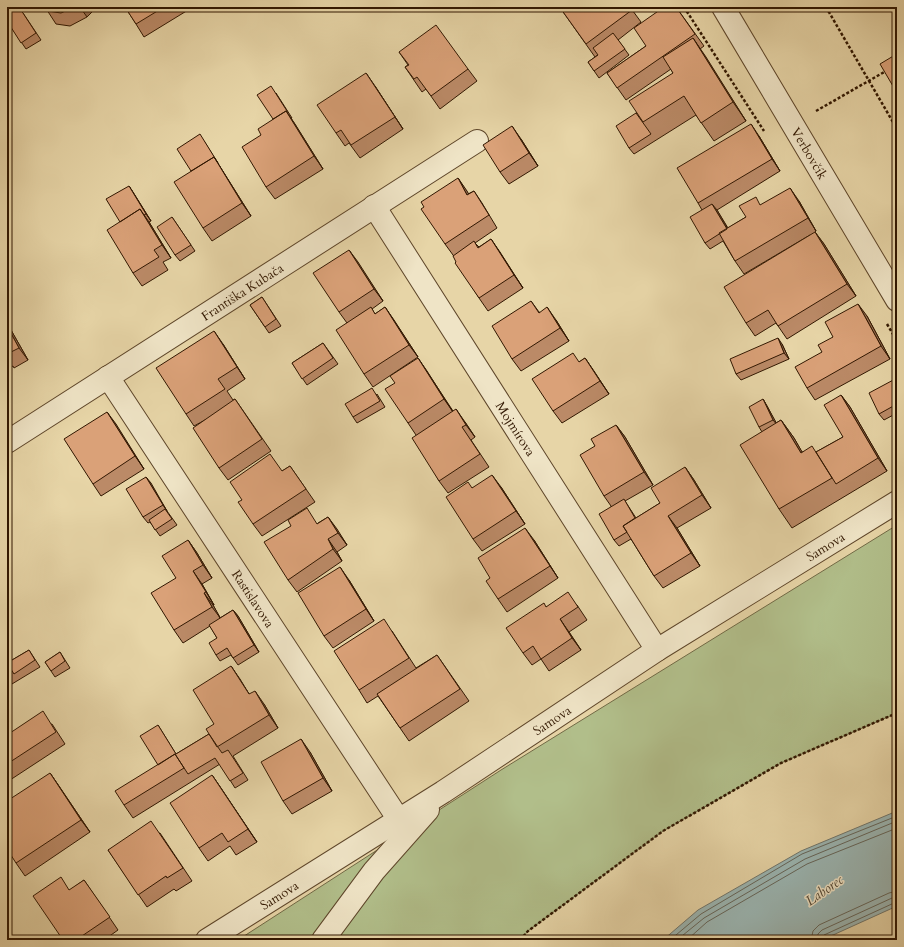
<svg xmlns="http://www.w3.org/2000/svg" width="904" height="947" viewBox="0 0 904 947" font-family="Cardo,serif">
<style>
.green{fill:#b1be8a;stroke:#716a46}
.water{fill:#9bb6b3;stroke:#71766c}
.lines{fill:none;stroke-linecap:round;stroke-linejoin:round}
.shore{stroke:#66665a;stroke-width:1}
.street-casing{stroke:#5e462a;stroke-width:24}
.path{stroke:#311701;stroke-width:2.5;stroke-dasharray:3 2;stroke-linecap:butt}
.street{stroke:#efe4c6;stroke-width:22}
.wall{fill:#bb8a67;stroke:#311701}
.shaded-wall{fill:#997154;stroke:#311701}
.building{fill:#daa178;stroke:#311701}
.labels{text-anchor:middle;stroke-width:3;stroke-linejoin:round;paint-order:stroke}
.street-label{font-size:13px;fill:#311701;stroke:#efe4c6}
.water-label{font-size:14px;font-style:italic;fill:#514736;stroke:#efe4c6}
</style>
<rect width="100%" height="100%" fill="#e7d5a7"/>
<filter id="stains"><feTurbulence type="fractalNoise" baseFrequency=".005" numOctaves="4"/><feColorMatrix values="0 0 0 0 .2 0 0 0 0 .09 0 0 0 0 .02 0 0 0 .5 -.17"/></filter>
<radialGradient id="worn" r=".72"><stop offset=".6" stop-color="#630" stop-opacity="0"/><stop offset="1" stop-color="#630" stop-opacity=".3"/></radialGradient>
<path class="green" d="M 897,525 L 897,713 L 781,763 L 663,831 L 528,931 L 520,940 L 238,940 L 501,770 Z"/>
<path class="water" d="M 897,811 L 897,906 L 822,940 L 663,940 L 698,910 L 801,851 Z"/>
<g class="lines">
<path class="shore" d="M 670,940 L 701,914 L 802,854 L 897,816
M 677,940 L 704,918 L 805,859 L 897,821
M 687,940 L 707,922 L 807,864 L 897,828
M 811,940 L 813,931 L 819,925 L 889,893 L 897,891
M 817,940 L 818,934 L 822,930 L 892,898 L 897,897
M 822,940 L 822,937 L 824,935 L 894,903 L 897,902"/>
<g class="street-casing">
<g id="street">
<path id="s1" d="M 723,7 L 897,300"/>
<path id="s2" d="M 374,206 L 657,650"/>
<path id="s3" d="M 108,377 L 399,820"/>
<path id="s4" d="M 7,442 L 477,141"/>
<path id="s5" d="M 207,940 L 443,792 L 657,650 L 897,502"/>
<path d="M 323,940 L 374,871 L 428,810"/>
</g>
</g>
<path class="path" d="M 684,7 L 764,131
M 826,7 L 897,129
M 816,111 L 886,71
M 887,324 L 897,341
M 520,940 L 528,931 L 663,831 L 781,763 L 897,713"/>
<use href="#street" class="street"/>
</g>
<path class="wall" d="M 45,7 L 97,7 L 87,17 L 70,26 L 56,24 Z
M 125,7 L 193,7 L 144,37 L 136,24 Z
M 630,7 L 641,22 L 618,40 L 629,55 L 599,78 L 588,62 L 598,55 L 595,57 L 561,9 Z
M 676,7 L 704,46 L 700,49 L 746,121 L 714,141 L 696,115 L 634,154 L 629,148 L 636,113 L 673,73 L 671,69 L 626,100 L 607,73 L 646,46 Z
M 23,13 L 41,40 L 26,49 L 7,21 Z
M 399,52 L 468,69 L 477,81 L 440,109 L 426,89 L 422,92 L 405,67 L 408,65 Z
M 375,86 L 403,129 L 360,158 L 349,143 L 345,146 L 336,133 Z
M 276,93 L 292,118 L 291,118 L 323,169 L 275,199 L 266,187 L 261,135 L 273,119 Z
M 759,136 L 780,171 L 717,210 L 728,228 L 746,217 L 761,205 L 799,201 L 816,231 L 815,232 L 824,244 L 856,296 L 787,339 L 776,323 L 755,336 L 746,323 L 810,235 L 744,274 L 735,261 L 723,241 L 710,249 L 705,243 L 702,210 L 698,203 Z
M 521,139 L 538,166 L 509,184 L 500,172 Z
M 204,141 L 251,216 L 212,241 L 203,228 L 191,171 Z
M 458,178 L 468,194 L 474,191 L 482,203 L 497,228 L 475,243 L 479,247 L 491,239 L 523,288 L 488,311 L 479,298 L 453,255 L 445,244 Z
M 129,186 L 151,221 L 149,222 L 171,258 L 163,262 L 168,270 L 142,286 L 133,273 L 120,222 Z
M 172,217 L 195,251 L 180,261 L 175,255 Z
M 349,250 L 383,301 L 372,309 L 375,314 L 385,307 L 418,357 L 373,387 L 364,374 L 347,323 L 339,312 Z
M 262,297 L 281,326 L 269,333 L 250,305 Z
M 531,301 L 539,312 L 556,320 L 569,341 L 521,371 L 512,359 Z
M 867,316 L 890,359 L 815,400 L 807,388 L 822,352 L 833,337 Z
M 7,323 L 28,360 L 14,368 L 13,366 L 7,369 Z
M 323,343 L 338,364 L 307,385 L 292,363 Z
M 223,344 L 245,379 L 227,391 L 233,400 L 235,399 L 271,451 L 228,480 L 219,468 L 205,420 L 194,426 L 186,414 Z
M 782,344 L 789,359 L 741,380 L 736,374 Z
M 418,358 L 453,411 L 465,422 L 475,437 L 471,440 L 489,467 L 448,493 L 439,481 L 416,435 L 408,423 L 395,383 Z
M 585,358 L 609,394 L 562,423 L 553,411 L 579,362 Z
M 897,378 L 897,413 L 884,420 L 879,414 Z
M 377,394 L 385,407 L 357,423 L 353,417 Z
M 841,395 L 850,407 L 887,471 L 792,528 L 779,509 L 762,432 L 759,427 L 763,399 L 767,406 L 776,423 L 781,420 L 794,438 L 802,452 L 816,452 L 843,437 Z
M 107,412 L 144,469 L 101,496 L 93,484 Z
M 616,425 L 625,437 L 653,485 L 625,501 L 636,518 L 660,503 L 685,467 L 694,480 L 711,508 L 677,528 L 700,566 L 663,588 L 654,576 L 631,539 L 619,546 L 614,540 L 611,506 L 604,496 L 595,446 Z
M 290,466 L 315,502 L 262,536 L 253,524 L 282,471 Z
M 146,477 L 167,511 L 177,525 L 160,536 L 150,522 L 148,523 L 143,517 Z
M 501,487 L 525,524 L 482,551 L 473,539 L 472,488 Z
M 328,517 L 347,545 L 337,552 L 342,561 L 297,592 L 288,580 L 318,523 Z
M 188,540 L 197,553 L 212,578 L 202,584 L 214,605 L 213,605 L 220,618 L 233,610 L 238,616 L 259,652 L 238,665 L 231,655 L 220,661 L 216,655 L 217,638 L 210,626 L 183,643 L 174,630 L 176,578 Z
M 534,540 L 558,578 L 507,612 L 498,599 L 490,578 Z
M 349,580 L 374,621 L 333,648 L 324,636 Z
M 577,605 L 587,620 L 569,632 L 581,650 L 549,671 L 541,659 L 532,665 L 523,653 L 546,607 Z
M 392,631 L 416,668 L 437,655 L 469,701 L 409,741 L 378,696 L 367,703 L 359,690 Z
M 29,650 L 40,667 L 7,687 L 7,662 L 7,663 Z
M 60,652 L 70,668 L 55,677 L 45,662 Z
M 231,666 L 249,694 L 264,704 L 278,728 L 233,756 L 248,780 L 235,788 L 220,764 L 133,818 L 124,805 L 158,765 L 158,725 L 176,754 L 209,734 L 214,724 Z
M 52,724 L 65,744 L 7,782 L 7,735 Z
M 310,752 L 332,791 L 292,814 L 283,801 Z
M 50,773 L 90,832 L 25,876 L 16,863 Z
M 212,775 L 257,842 L 236,855 L 230,846 L 208,861 L 199,848 Z
M 160,833 L 192,881 L 176,891 L 174,889 L 147,907 L 108,850 Z
M 84,880 L 118,930 L 104,940 L 63,940 L 70,890 Z"/>
<path class="shaded-wall" d="M 80,7 L 97,7 L 87,17 Z
M 693,38 L 706,57 L 746,121 L 733,102 Z
M 366,73 L 375,86 L 403,129 L 395,117 Z
M 286,111 L 295,124 L 323,169 L 314,156 Z
M 751,124 L 759,136 L 780,171 L 772,159 Z
M 512,126 L 521,139 L 538,166 L 529,153 Z
M 214,157 L 222,170 L 251,216 L 242,203 Z
M 458,178 L 467,191 L 476,207 L 467,195 Z
M 129,186 L 133,192 L 151,221 L 146,214 Z
M 790,188 L 799,201 L 816,231 L 808,218 Z
M 712,204 L 717,210 L 732,236 L 727,229 Z
M 140,209 L 149,222 L 171,258 L 162,245 Z
M 815,232 L 824,244 L 856,296 L 847,284 Z
M 491,239 L 500,252 L 523,288 L 514,275 Z
M 349,250 L 358,262 L 383,301 L 374,289 Z
M 858,304 L 867,316 L 890,359 L 881,346 Z
M 385,307 L 394,320 L 418,357 L 409,345 Z
M 547,307 L 556,320 L 569,341 L 560,328 Z
M 7,323 L 28,360 L 19,348 L 7,326 Z
M 214,331 L 223,344 L 245,379 L 237,367 Z
M 778,338 L 782,344 L 789,359 L 784,353 Z
M 418,358 L 427,371 L 453,412 L 444,399 Z
M 585,358 L 594,371 L 609,394 L 600,381 Z
M 841,395 L 850,407 L 887,471 L 878,458 Z
M 763,399 L 767,406 L 778,426 L 773,420 Z
M 456,409 L 465,422 L 475,437 L 466,425 Z
M 107,412 L 116,424 L 144,469 L 135,456 Z
M 781,420 L 794,438 L 813,471 L 801,453 Z
M 616,425 L 625,437 L 653,485 L 644,472 Z
M 685,467 L 694,480 L 711,508 L 702,495 Z
M 492,475 L 501,487 L 525,524 L 516,511 Z
M 146,477 L 151,483 L 167,511 L 163,505 Z
M 668,516 L 677,528 L 700,566 L 691,553 Z
M 328,517 L 337,529 L 347,545 L 338,533 Z
M 525,528 L 534,540 L 558,578 L 550,566 Z
M 328,539 L 337,552 L 342,561 L 333,549 Z
M 188,540 L 197,553 L 212,578 L 203,565 Z
M 340,567 L 349,580 L 374,621 L 366,609 Z
M 193,571 L 202,584 L 214,605 L 206,592 Z
M 204,593 L 213,605 L 221,619 L 212,607 Z
M 233,610 L 238,616 L 259,652 L 254,645 Z
M 560,619 L 569,632 L 581,650 L 572,638 Z
M 231,666 L 240,679 L 257,707 L 249,694 Z
M 255,691 L 264,704 L 278,728 L 269,715 Z
M 301,739 L 310,752 L 332,791 L 323,778 Z
M 50,773 L 59,786 L 90,832 L 81,820 Z
M 212,775 L 221,788 L 257,842 L 248,829 Z"/>
<path class="building" d="M 18,7 L 19,7 L 36,33 L 21,43 L 7,21 L 7,14 Z
M 45,7 L 74,7 L 61,13 L 48,11 Z
M 125,7 L 164,7 L 136,24 Z
M 564,7 L 630,7 L 632,10 L 586,44 L 561,9 Z
M 664,7 L 676,7 L 695,34 L 617,88 L 607,73 L 646,46 L 634,28 Z
M 436,25 L 468,69 L 431,96 L 417,77 L 414,79 L 405,67 L 409,65 L 399,52 Z
M 613,33 L 625,49 L 594,71 L 588,62 L 598,55 L 593,48 Z
M 693,38 L 733,102 L 701,123 L 684,96 L 643,122 L 629,101 L 673,73 L 663,57 Z
M 895,55 L 897,58 L 897,93 L 880,64 Z
M 366,73 L 395,117 L 351,145 L 341,130 L 336,133 L 317,105 Z
M 271,86 L 287,111 L 287,112 L 286,111 L 273,119 L 257,95 Z
M 286,111 L 314,156 L 266,187 L 242,147 L 261,135 L 258,129 Z
M 636,113 L 651,134 L 629,148 L 616,126 Z
M 751,124 L 772,159 L 698,203 L 677,168 Z
M 512,126 L 529,153 L 500,172 L 483,145 Z
M 200,134 L 218,163 L 214,157 L 191,171 L 177,149 Z
M 214,157 L 242,203 L 203,228 L 174,182 Z
M 458,178 L 467,195 L 474,191 L 489,215 L 445,244 L 421,209 L 424,207 L 421,202 Z
M 129,186 L 146,214 L 144,215 L 140,209 L 120,222 L 106,199 Z
M 790,188 L 808,218 L 735,261 L 719,233 L 746,217 L 739,206 L 756,197 L 760,205 Z
M 712,204 L 727,229 L 705,243 L 690,217 Z
M 140,209 L 162,245 L 154,250 L 159,257 L 133,273 L 107,230 Z
M 172,217 L 191,245 L 175,255 L 157,227 Z
M 815,232 L 847,284 L 778,326 L 768,310 L 746,323 L 724,287 Z
M 491,239 L 514,275 L 479,298 L 455,263 L 456,262 L 453,256 L 474,241 L 478,248 Z
M 349,250 L 374,289 L 339,312 L 313,273 Z
M 262,297 L 276,319 L 265,327 L 250,305 Z
M 531,301 L 539,313 L 547,307 L 560,328 L 512,359 L 492,326 Z
M 858,304 L 881,346 L 807,388 L 795,367 L 822,352 L 818,345 L 833,337 L 825,322 Z
M 371,307 L 375,314 L 385,307 L 409,345 L 364,374 L 336,330 Z
M 7,326 L 19,348 L 7,354 Z
M 214,331 L 237,367 L 218,379 L 225,389 L 186,414 L 156,368 Z
M 778,338 L 784,353 L 736,374 L 730,359 Z
M 323,343 L 333,358 L 302,379 L 292,363 Z
M 573,353 L 579,362 L 585,358 L 600,381 L 553,411 L 532,379 Z
M 418,358 L 444,399 L 408,423 L 385,389 L 395,383 L 390,376 Z
M 897,378 L 897,404 L 879,414 L 869,393 Z
M 372,388 L 380,401 L 353,417 L 345,404 Z
M 841,395 L 878,458 L 836,484 L 816,452 L 843,437 L 824,405 Z
M 235,399 L 262,439 L 219,468 L 193,428 Z
M 763,399 L 773,420 L 759,427 L 749,407 Z
M 456,409 L 466,425 L 462,427 L 480,454 L 439,481 L 412,438 Z
M 107,412 L 135,456 L 93,484 L 64,439 Z
M 781,420 L 801,453 L 812,446 L 832,478 L 779,509 L 740,445 Z
M 616,425 L 644,472 L 604,496 L 580,455 L 595,446 L 591,439 Z
M 270,454 L 282,471 L 290,466 L 306,489 L 253,524 L 238,502 L 242,500 L 230,482 Z
M 685,467 L 702,495 L 668,516 L 691,553 L 654,576 L 623,526 L 660,503 L 651,488 Z
M 492,475 L 516,511 L 473,539 L 446,497 L 468,482 L 472,488 Z
M 146,477 L 163,505 L 143,517 L 126,489 Z
M 624,499 L 635,518 L 623,526 L 627,532 L 614,540 L 599,514 Z
M 307,508 L 317,524 L 328,517 L 338,533 L 328,539 L 333,549 L 288,580 L 264,542 L 291,526 L 288,520 Z
M 165,509 L 172,519 L 155,530 L 149,520 Z
M 525,528 L 550,566 L 498,599 L 486,581 L 490,578 L 478,558 Z
M 188,540 L 203,565 L 193,571 L 206,592 L 204,593 L 212,607 L 174,630 L 151,593 L 176,578 L 162,556 Z
M 340,567 L 366,609 L 324,636 L 298,593 Z
M 568,592 L 578,607 L 560,619 L 572,638 L 541,659 L 533,646 L 523,653 L 506,628 L 544,603 L 546,607 Z
M 233,610 L 254,645 L 233,658 L 227,648 L 216,655 L 209,643 L 217,638 L 209,625 Z
M 384,619 L 409,658 L 359,690 L 334,651 Z
M 29,650 L 35,660 L 14,674 L 7,663 Z
M 60,652 L 65,661 L 51,671 L 45,662 Z
M 437,655 L 460,689 L 400,728 L 377,694 Z
M 7,664 L 9,668 L 7,669 Z
M 231,666 L 249,694 L 255,691 L 269,715 L 217,747 L 206,729 L 214,724 L 193,690 Z
M 43,711 L 56,732 L 7,764 L 7,735 Z
M 158,725 L 176,754 L 209,734 L 222,753 L 228,750 L 243,773 L 230,781 L 215,758 L 188,774 L 175,754 L 158,765 L 140,736 Z
M 301,739 L 323,778 L 283,801 L 261,762 Z
M 175,754 L 184,768 L 124,805 L 115,791 Z
M 50,773 L 81,820 L 16,863 L 7,849 L 7,801 Z
M 212,775 L 248,829 L 228,842 L 222,833 L 199,848 L 170,803 Z
M 151,821 L 183,868 L 167,878 L 166,876 L 138,895 L 108,850 Z
M 61,877 L 69,890 L 84,880 L 110,917 L 76,940 L 63,940 L 33,896 Z"/>
<g class="labels">
<g class="street-label">
<text dy="5" stroke="none"><textPath href="#s1" startOffset="170">Verbovčík</textPath></text>
<text dy="5" stroke="none"><textPath href="#s4" startOffset="279">Františka Kubača</textPath></text>
<text dy="5" stroke="none"><textPath href="#s2" startOffset="264">Mojmírova</textPath></text>
<text dy="5" stroke="none"><textPath href="#s5" startOffset="733">Samova</textPath></text>
<text dy="5" stroke="none"><textPath href="#s3" startOffset="265">Rastislavova</textPath></text>
<text dy="5" stroke="none"><textPath href="#s5" startOffset="409">Samova</textPath></text>
<text dy="5" stroke="none"><textPath href="#s5" startOffset="85">Samova</textPath></text>
</g>
<g class="water-label">
<text transform="translate(824 890) rotate(-35)" y="5">Laborec</text>
</g>
</g>
<rect width="904" height="947" fill="none" stroke="#e7d5a7" stroke-width="24"/>
<rect x="8" y="8" width="888" height="931" fill="none" stroke="#311701" stroke-width="2"/>
<rect x="12" y="12" width="880" height="923" fill="none" stroke="#311701"/>
<rect width="100%" height="100%" filter="url(#stains)"/>
<rect width="100%" height="100%" fill="url(#worn)"/>
</svg>
